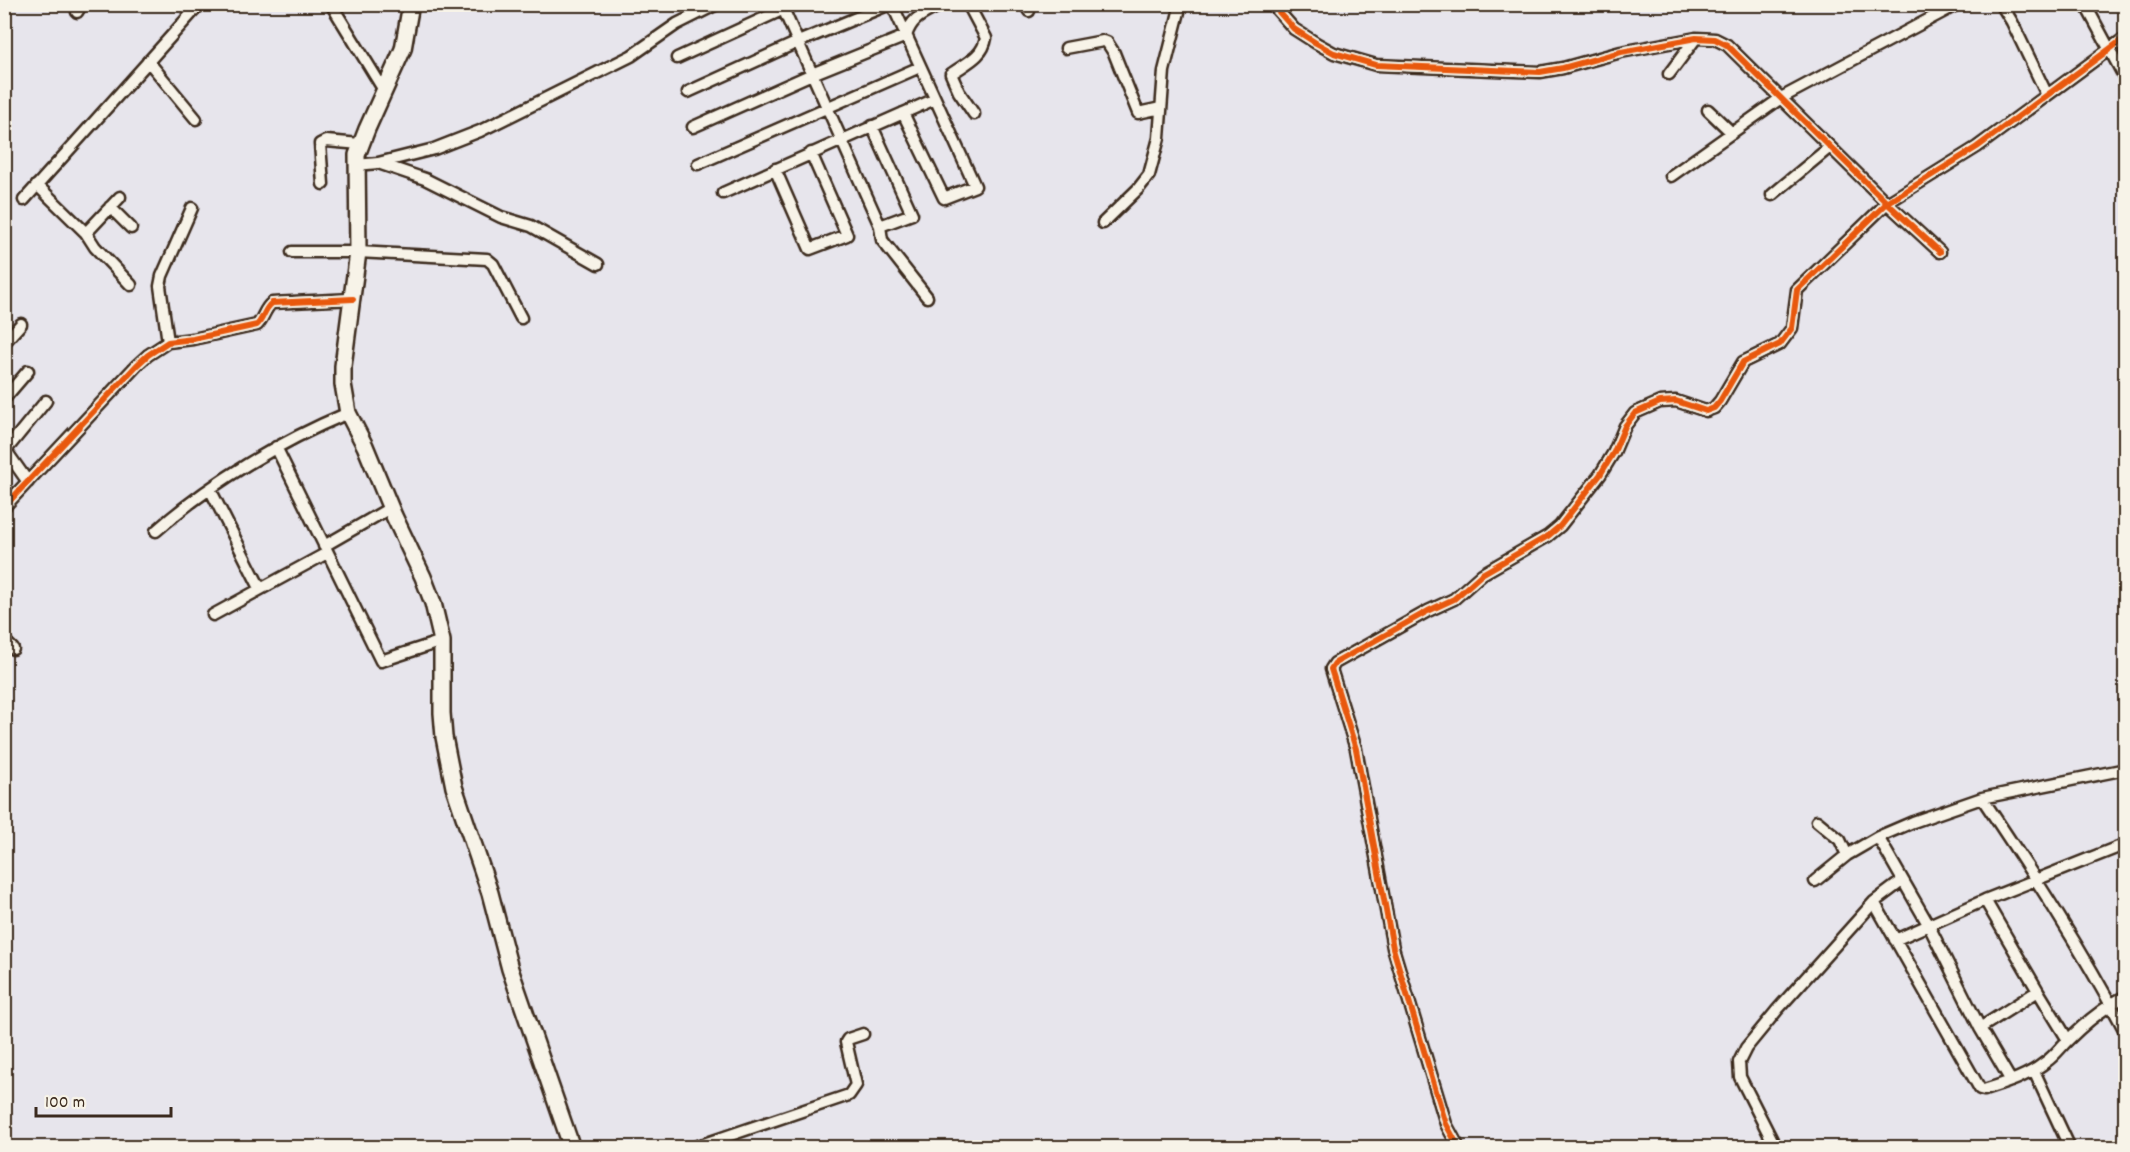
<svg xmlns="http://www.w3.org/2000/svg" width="2130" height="1152" viewBox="0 0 2130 1152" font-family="Dekko,sans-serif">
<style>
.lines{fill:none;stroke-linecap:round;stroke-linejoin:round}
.street-casing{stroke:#3b2a1e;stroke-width:15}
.secondary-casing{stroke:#3b2a1e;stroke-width:20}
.street{stroke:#f7f3e8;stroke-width:10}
.secondary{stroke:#f7f3e8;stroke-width:15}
.cycleway-casing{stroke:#f7f3e8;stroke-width:10}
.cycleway{stroke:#e8590c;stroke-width:6}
</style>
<rect width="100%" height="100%" fill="#e7e5ec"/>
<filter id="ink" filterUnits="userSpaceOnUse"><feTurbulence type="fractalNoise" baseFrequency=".0167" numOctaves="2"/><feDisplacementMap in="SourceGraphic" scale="12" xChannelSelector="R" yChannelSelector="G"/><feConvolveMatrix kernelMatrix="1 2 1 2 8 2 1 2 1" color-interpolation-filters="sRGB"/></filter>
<g filter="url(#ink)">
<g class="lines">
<g class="street-casing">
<path id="street" d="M 331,4 L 385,92
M 781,4 L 880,226 L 882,240 L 927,297
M 892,4 L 975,186 L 944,198 L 903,113
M 968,4 L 986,38 C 983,57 966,63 951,74 L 959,92 L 974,114
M 1025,4 L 1029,11
M 1272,4 L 1294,29 L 1316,43 L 1334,53 L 1376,65 L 1540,72 L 1563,68 L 1621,52 L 1696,38 L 1715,39 L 1727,45 L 1887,203 L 1940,252
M 2001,4 L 2012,22 L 2047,95
M 2085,4 L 2126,80
M 77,12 L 82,4
M 1066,48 L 1103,41 L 1107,42 L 1114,53 L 1138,113 L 1161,108
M 677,58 L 795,4
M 148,61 L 196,119
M 1669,74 L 1696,38
M 688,92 L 798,42 L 890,4
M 1708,110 L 1732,133
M 872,126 L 912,214 L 880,226
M 693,127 L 812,74 L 906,36 C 912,16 925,14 942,4
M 378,163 L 425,179 L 501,217 L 531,226 L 598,264
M 698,164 L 920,67
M 356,165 L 378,163 L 434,149 L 480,131 L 631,56 L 677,24 L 717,4
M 775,169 L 810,249 L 847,235 L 811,153
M 1671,176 L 1781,98 L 1958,4
M 323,184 L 320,144 L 326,141 L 360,144
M 37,185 L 86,233 L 95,247 L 131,285
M 723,193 L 935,99
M 1772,195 L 1830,147
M 24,200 L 200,4
M 110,207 L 131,228
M 1103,223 L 1138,189 L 1149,175 L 1159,138 L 1164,71 L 1181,4
M 86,233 L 120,197
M 292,252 L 358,252 L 487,259 L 493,264 L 521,318
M 168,342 L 160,286 L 162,276 L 192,208
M 4,343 L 21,324
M 4,399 L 28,371
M 276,447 L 381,661 L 442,641
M 4,448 L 28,482
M 6,450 L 46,401
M 210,489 L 260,588
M 4,507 L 137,365 L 148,355 L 168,342 L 193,339 L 257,325 C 264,318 264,309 272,303 L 353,299
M 156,531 C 210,483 281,441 348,413
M 324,546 L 390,508
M 213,615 L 327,553
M 4,640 L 13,649
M 1982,798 C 2033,874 2083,951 2126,1033
M 1817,821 L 1840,840 L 1847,855
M 1878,837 L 1928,924 L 1980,1028 L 2011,1081
M 1815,881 L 1847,855 L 1878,837 L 1913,822 L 1982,798 L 2126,769
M 1985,900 L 2038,991
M 1874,902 L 1980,1089 L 1984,1090 C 2006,1083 2029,1076 2047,1061 C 2054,1056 2060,1048 2067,1041 C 2084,1024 2104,1007 2126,996
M 1895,940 L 1985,900 L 2126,844
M 1980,1028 L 2038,991 L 2068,1040
M 2034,1071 L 2070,1148
M 692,1148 L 849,1095 L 856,1085 L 846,1042 L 848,1039 L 863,1034
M 1459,1148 L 1446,1124 L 1393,948 L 1356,749 L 1331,669 L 1335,663 L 1428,611 L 1454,599 L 1482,574 L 1548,536 L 1560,526 L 1600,475 L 1614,452 L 1625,426 L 1635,413 L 1660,402 L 1676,401 L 1706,411 L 1714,408 L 1720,401 L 1743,362 L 1780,344 L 1792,328 L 1797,290 L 1887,203 L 1977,147 L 2126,37
M 1776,1148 L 1740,1077 L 1739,1062 L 1746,1048 L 1778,1009 L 1874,902 L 1902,881"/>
</g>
<g class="secondary-casing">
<path id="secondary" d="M 411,4 L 403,49 L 367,129 L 357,155 L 358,252 L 343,366 L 343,384 L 348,413 L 365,446 L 394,516 L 423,577 L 433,603 L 442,641 L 442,713 L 444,737 L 454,787 L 490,893 L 510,969 L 572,1148"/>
</g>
<use href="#street" class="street"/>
<use href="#secondary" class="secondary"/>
<g class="cycleway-casing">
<path id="cycleway" d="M 1272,4 L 1294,29 L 1316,43 L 1334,53 L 1376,65 L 1540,72 L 1563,68 L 1621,52 L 1696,38 L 1715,39 L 1727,45 L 1887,203 L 1940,252
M 4,507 L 137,365 L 148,355 L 168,342 L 193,339 L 257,325 C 264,318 264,309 272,303 L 353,299
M 1459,1148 L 1446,1124 L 1393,948 L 1356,749 L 1331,669 L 1335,663 L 1428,611 L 1454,599 L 1482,574 L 1548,536 L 1560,526 L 1600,475 L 1614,452 L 1625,426 L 1635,413 L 1660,402 L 1676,401 L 1706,411 L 1714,408 L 1720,401 L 1743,362 L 1780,344 L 1792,328 L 1797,290 L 1887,203 L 1977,147 L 2126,37"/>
</g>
<use href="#cycleway" class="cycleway"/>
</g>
</g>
<rect width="2130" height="1152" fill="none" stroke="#f7f3e8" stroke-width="24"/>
<rect x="12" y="12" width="2106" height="1128" fill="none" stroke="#3b2a1e" stroke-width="2" filter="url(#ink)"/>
<path d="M36 1107v9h135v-9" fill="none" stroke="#3b2a1e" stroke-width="3"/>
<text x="45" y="1107" font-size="18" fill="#3b2a1e" stroke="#f7f3e8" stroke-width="4.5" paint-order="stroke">100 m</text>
</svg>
